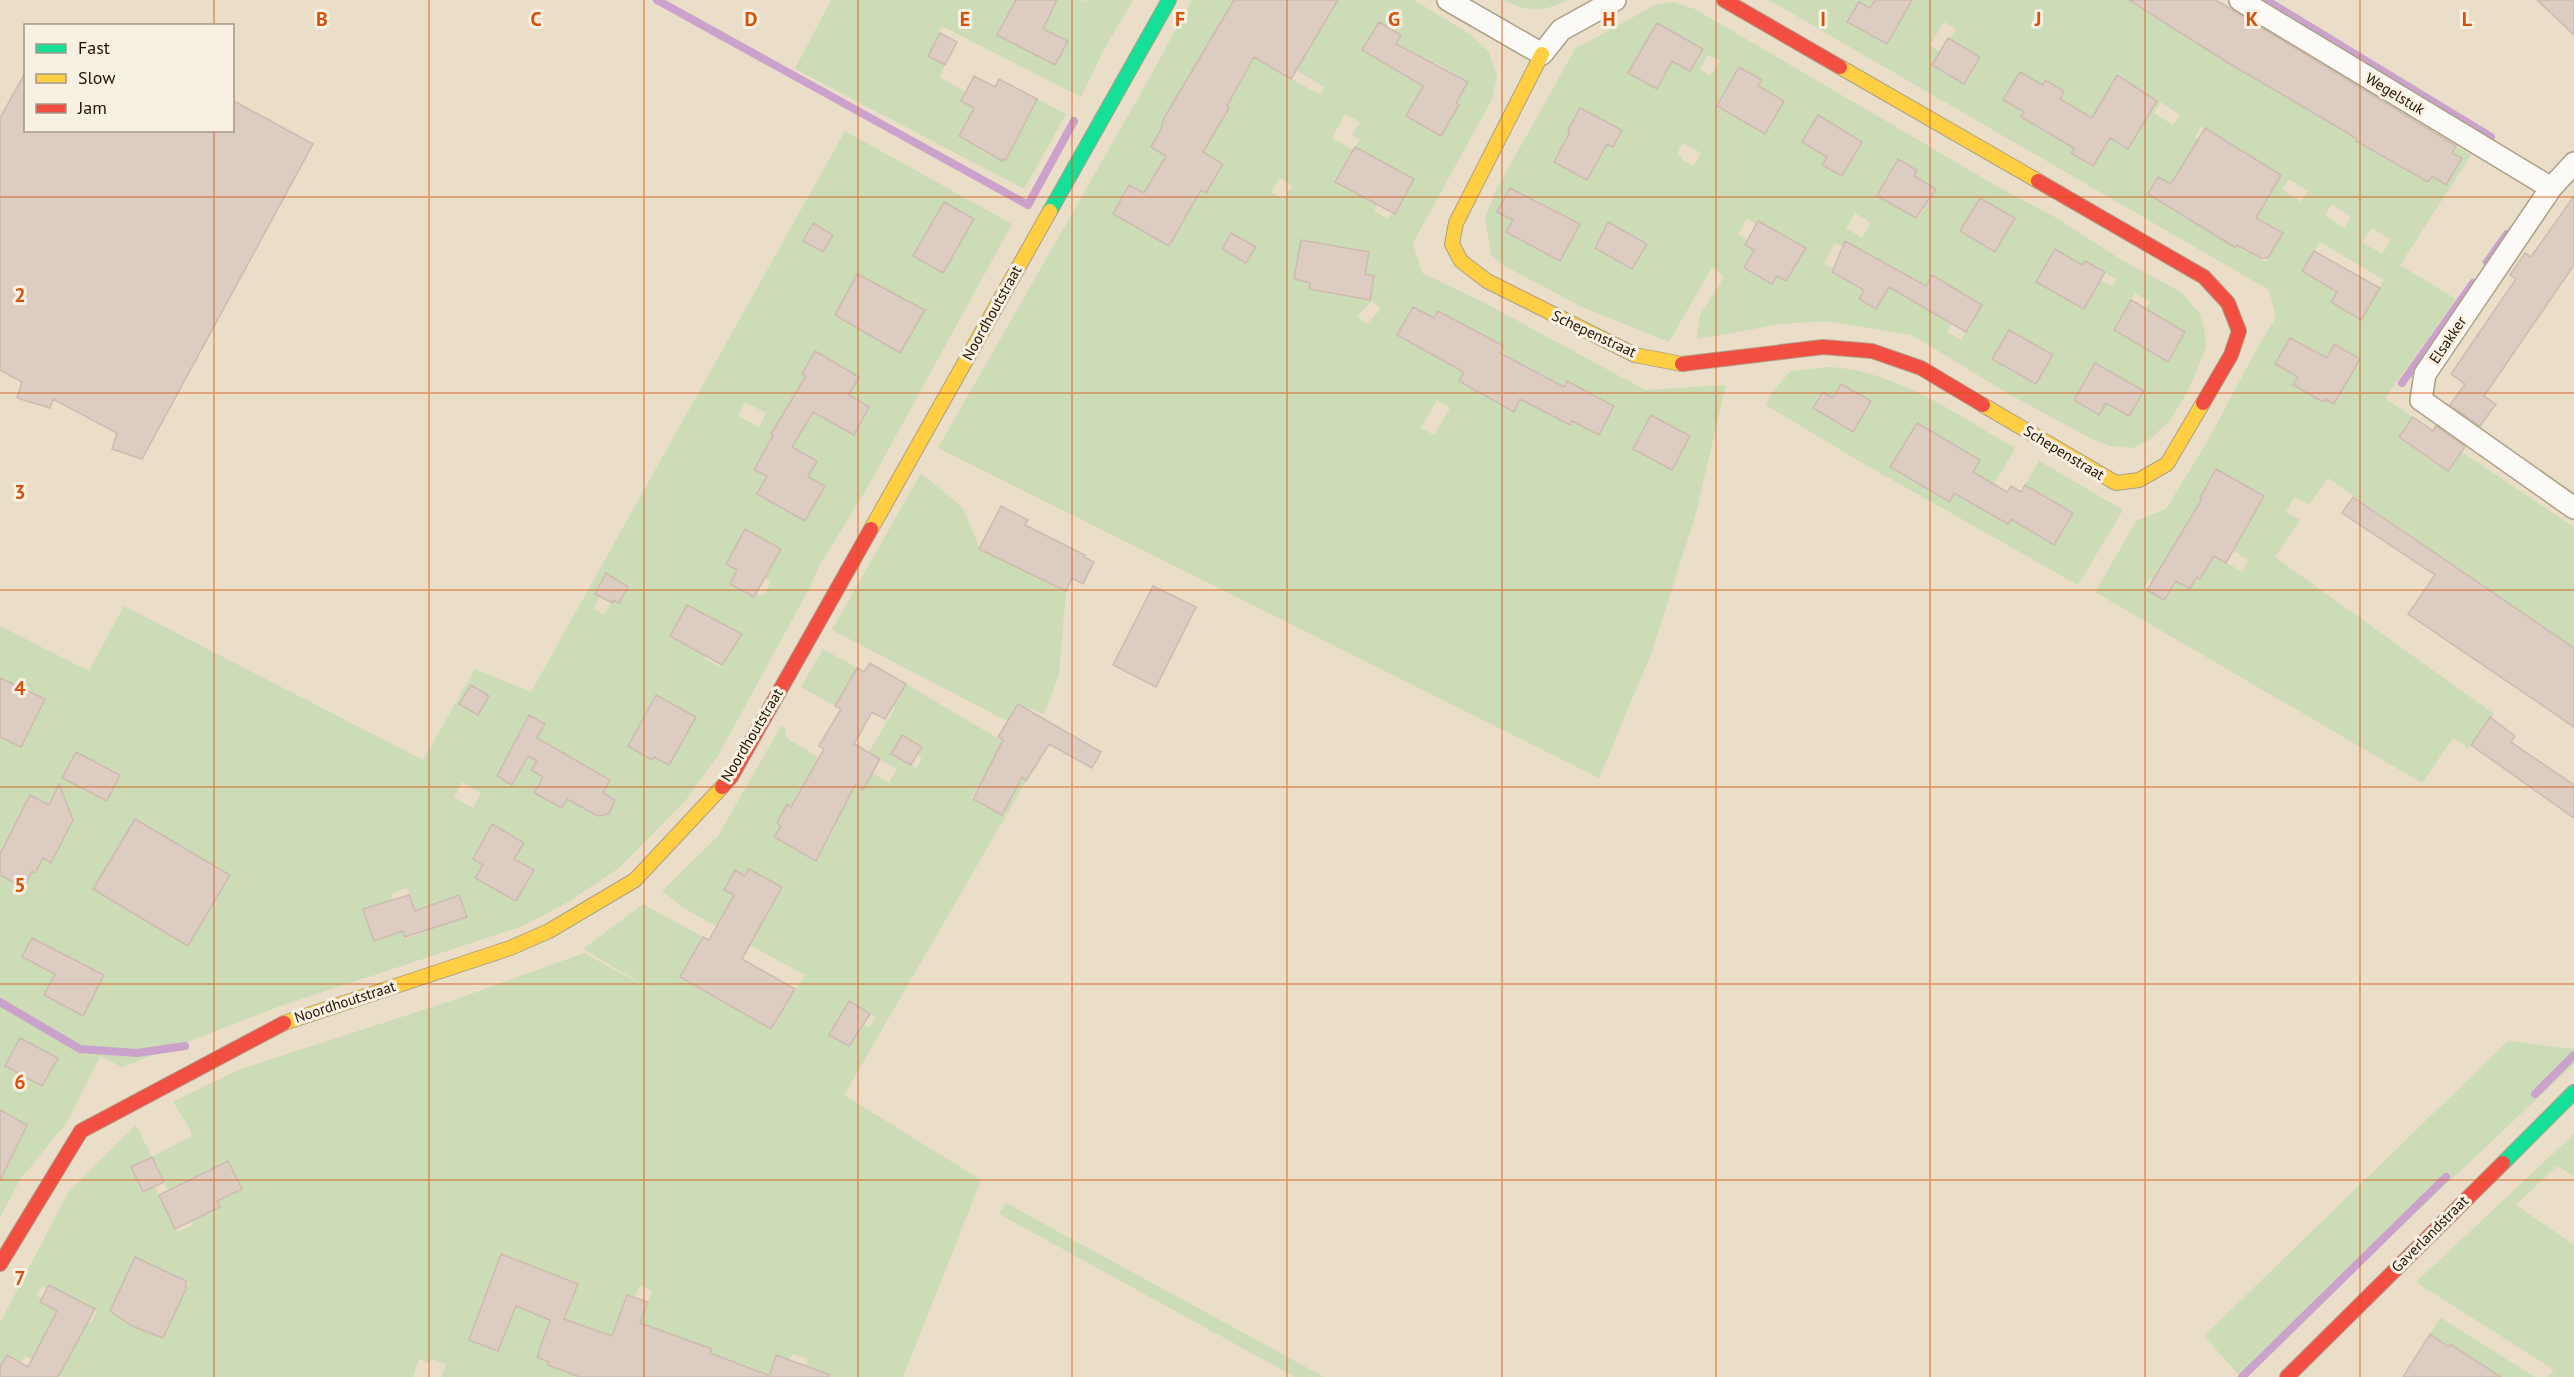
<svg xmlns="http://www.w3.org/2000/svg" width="2574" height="1377" viewBox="0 0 2574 1377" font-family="'PT Sans',sans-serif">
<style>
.green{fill:#cbdcb6;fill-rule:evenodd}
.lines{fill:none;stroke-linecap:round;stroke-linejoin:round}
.stream{stroke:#cba2cb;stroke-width:8}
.building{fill:#dcccc2;stroke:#cebab0;stroke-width:1.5}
.street-casing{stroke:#aca089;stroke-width:24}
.fast-casing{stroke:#aca089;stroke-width:16}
.slow-casing{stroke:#aca089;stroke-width:16}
.jam-casing{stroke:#aca089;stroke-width:16}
.street{stroke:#fcfaf7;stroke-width:21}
.fast{stroke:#16e098;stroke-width:14}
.slow{stroke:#ffcf43;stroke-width:14}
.jam{stroke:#f24e42;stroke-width:14}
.grid{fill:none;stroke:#d4520b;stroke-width:1.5;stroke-opacity:0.55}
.labels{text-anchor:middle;stroke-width:6;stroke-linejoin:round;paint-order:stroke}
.street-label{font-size:15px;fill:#231400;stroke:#f8f0e3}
.grid-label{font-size:20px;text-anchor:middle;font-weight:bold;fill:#d4520b;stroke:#f8f0e3;stroke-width:6;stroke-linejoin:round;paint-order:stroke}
</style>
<rect width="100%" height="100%" fill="#eadec8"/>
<path class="green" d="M 831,0 L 1082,0 L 1086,2 L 1087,0 L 1133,0 L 1103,51 L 1081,97 L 942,26 L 928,56 L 945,65 L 939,77 L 966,92 L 961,101 L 974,108 L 981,151 L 1002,161 L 1006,159 L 1037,99 L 1066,114 L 1024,189 L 795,69 ZM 1016,1 L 1048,18 L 1043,29 L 1068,41 L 1055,65 L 997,35 Z
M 1192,0 L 1234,0 L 1219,25 L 1253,0 L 1414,0 L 1471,35 L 1488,51 L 1497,76 L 1492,99 L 1413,243 L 1422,273 L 1485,303 L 1645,390 L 1726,385 L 1695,517 L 1651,654 L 1599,778 L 938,448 L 1140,95 ZM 1308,11 L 1326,22 L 1309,49 L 1291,38 ZM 1379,23 L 1401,36 L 1384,63 L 1362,50 ZM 1207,44 L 1248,68 L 1238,85 L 1220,102 L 1229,108 L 1219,124 L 1175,99 ZM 1423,59 L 1434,65 L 1436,63 L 1468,82 L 1456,103 L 1411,79 ZM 1288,65 L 1324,87 L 1320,95 L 1283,74 ZM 1345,114 L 1360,122 L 1352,135 L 1360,140 L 1355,148 L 1395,214 L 1392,213 L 1388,219 L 1374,211 L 1377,205 L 1335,182 L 1353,150 L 1332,138 ZM 1155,140 L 1223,164 L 1206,193 L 1202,191 L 1200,193 L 1160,167 L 1166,156 L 1151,147 ZM 1280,178 L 1292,186 L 1283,199 L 1271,192 ZM 1129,185 L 1185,217 L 1169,245 L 1113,214 ZM 1232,233 L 1255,247 L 1246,263 L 1222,249 ZM 1301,240 L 1365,274 L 1374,276 L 1370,300 L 1309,289 L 1310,283 L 1294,279 ZM 1372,301 L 1381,309 L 1367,324 L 1357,316 ZM 1413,307 L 1434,318 L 1438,311 L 1455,320 L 1436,356 L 1397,335 ZM 1483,336 L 1504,346 L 1500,354 L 1534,372 L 1514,411 L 1459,381 ZM 1567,381 L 1614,406 L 1599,435 L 1572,421 L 1570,425 L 1549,414 ZM 1437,400 L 1450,408 L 1434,435 L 1421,428 Z
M 1503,0 L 1567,0 C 1542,13 1529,12 1503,0 Z
M 1769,0 L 1875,0 L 1870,8 L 1859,2 L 1847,23 L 1887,44 L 1912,0 L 2131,0 L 2246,74 L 2350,126 L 2346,133 L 2396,165 L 2398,161 L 2428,182 L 2432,176 L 2445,184 L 2462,158 L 2452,153 L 2456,146 L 2471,155 L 2400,265 L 2456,299 L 2385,398 L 2413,417 L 2399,438 L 2447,471 L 2462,452 L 2574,527 L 2574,648 L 2498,596 L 2479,623 L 2453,605 L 2472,578 L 2328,478 L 2309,505 L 2294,497 L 2286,512 L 2300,520 L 2275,557 L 2494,714 L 2468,748 L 2453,738 L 2422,783 L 2095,592 L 2137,520 L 2166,509 L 2207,442 L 2259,345 L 2276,318 L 2269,290 ZM 1944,22 L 1956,29 L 1950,39 L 1980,57 L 1964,84 L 1932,66 L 1940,52 L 1930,45 ZM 2020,72 L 2043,85 L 2046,80 L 2064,91 L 2060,99 L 2024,112 L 2003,100 ZM 2161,102 L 2180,115 L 2173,125 L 2154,113 ZM 2101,103 L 2141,127 L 2128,149 L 2110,138 L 2093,166 L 2071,153 ZM 2201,126 L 2221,139 L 2213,149 L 2195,137 ZM 2183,165 L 2205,205 L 2194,223 L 2148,194 L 2158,177 L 2175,187 L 2176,175 ZM 2289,179 L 2308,191 L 2301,202 L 2282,189 ZM 2244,204 L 2259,212 L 2256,218 L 2283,233 L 2266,262 L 2237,245 L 2235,248 L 2223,241 ZM 2332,204 L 2351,217 L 2344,228 L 2325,215 ZM 2372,228 L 2391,240 L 2382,254 L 2362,242 ZM 2320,242 L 2384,280 L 2361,319 L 2331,302 L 2337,292 L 2302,271 ZM 2290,338 L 2327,358 L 2334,345 L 2359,359 L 2351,374 L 2323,402 L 2293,385 L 2298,377 L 2275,364 ZM 2216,469 L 2264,496 L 2246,528 L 2213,509 L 2214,506 L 2200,498 ZM 2229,548 L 2248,560 L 2242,572 L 2222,560 ZM 2209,564 L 2190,589 L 2176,581 L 2164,600 L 2144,588 L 2150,578 L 2153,580 Z
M 1672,2 L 1695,9 L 2000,188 L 2053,216 L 2130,265 L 2181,292 L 2200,314 L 2205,333 L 2206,347 L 2186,395 L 2170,420 L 2148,441 L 2132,448 L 2110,446 L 2092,439 L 2009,394 L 1912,335 L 1827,321 L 1781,324 L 1697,339 L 1700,315 L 1724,277 L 1712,267 L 1669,342 L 1582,307 L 1503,265 L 1491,255 L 1485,219 L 1495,192 L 1575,49 L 1657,4 ZM 1657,23 L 1703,49 L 1690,71 L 1672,61 L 1656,89 L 1628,73 ZM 1708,55 L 1720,61 L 1710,76 L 1700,69 ZM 1739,67 L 1761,80 L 1758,86 L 1784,101 L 1765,134 L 1717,106 ZM 1580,108 L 1622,131 L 1613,147 L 1607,144 L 1587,180 L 1554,162 L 1567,138 L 1573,133 L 1568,130 ZM 1683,143 L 1701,153 L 1694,166 L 1682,160 L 1683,157 L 1677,154 ZM 1899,159 L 1917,169 L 1914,176 L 1936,189 L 1921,214 L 1916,218 L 1883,199 L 1886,195 L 1879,191 ZM 1527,195 L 1580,224 L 1560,261 L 1507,232 ZM 1980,198 L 2015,218 L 1995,252 L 1960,231 ZM 1855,213 L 1871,223 L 1862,238 L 1846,228 ZM 1747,219 L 1756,224 L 1758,221 L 1779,233 L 1772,284 L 1744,269 L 1754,250 L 1745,245 L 1747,239 L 1738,234 ZM 1603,232 L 1615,238 L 1606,254 L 1594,248 ZM 1848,242 L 1898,271 L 1876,309 L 1859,300 L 1864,290 L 1832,272 L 1833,268 L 1824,263 L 1835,243 L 1845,248 ZM 2055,250 L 2082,265 L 2085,261 L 2116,279 L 2112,286 L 2100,280 L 2037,282 ZM 1932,275 L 1982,305 L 1961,340 L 1947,332 L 1952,323 L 1916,302 ZM 2135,293 L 2150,302 L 2146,308 L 2162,318 L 2161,321 L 2185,332 L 2168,361 L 2114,330 ZM 2095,363 L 2143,391 L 2129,416 L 2106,403 L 2099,415 L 2074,400 Z
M 845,131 L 1012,224 L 870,483 L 818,568 L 810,587 L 719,754 L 686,800 L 619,868 L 568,902 L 523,926 L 283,1005 L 122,1067 L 100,1056 L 67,1122 L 20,1180 L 0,1217 L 0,1148 L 27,1125 L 0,1110 L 0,737 L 21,747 L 45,700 L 0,678 L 0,626 L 89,671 L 124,606 L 423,760 L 475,669 L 531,692 ZM 944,202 L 974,220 L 943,273 L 913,257 ZM 812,223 L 833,235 L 823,252 L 803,241 ZM 857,274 L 924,310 L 900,353 L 835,315 ZM 815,351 L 859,377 L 847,399 L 855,399 L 869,407 L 854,435 L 813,412 L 810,416 L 790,404 L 806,376 L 802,374 ZM 745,402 L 766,413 L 759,427 L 738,416 ZM 755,470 L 808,477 L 824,486 L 776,505 L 757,494 L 767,477 ZM 745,529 L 781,549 L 765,578 L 771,582 L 763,596 L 756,593 L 753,597 L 730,584 L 737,570 L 726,563 ZM 606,574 L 628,587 L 619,603 L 613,600 L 604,615 L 593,608 L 600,597 L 595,593 ZM 687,605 L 742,634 L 720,667 L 705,659 L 706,657 L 670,636 ZM 471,686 L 489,696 L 478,715 L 460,704 ZM 529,715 L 545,724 L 528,756 L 512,747 ZM 543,750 L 558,750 L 610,779 L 603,793 L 613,799 L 609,814 L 599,816 L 567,799 L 561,808 L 534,793 L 543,777 L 531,770 ZM 462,782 L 481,793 L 473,808 L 454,797 ZM 492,825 L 523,843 L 514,859 L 534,871 L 516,901 L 475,878 L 483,865 L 473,859 ZM 407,888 L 422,933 L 406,939 L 403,931 L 374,941 L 363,910 L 393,900 L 391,893 ZM 459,895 L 466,916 L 452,921 L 445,900 ZM 32,938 L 104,975 L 83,1015 L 44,995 L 55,974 L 22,957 ZM 21,1038 L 57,1058 L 42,1086 L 5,1066 Z
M 1830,367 C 1898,371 1957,415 2015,448 L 1980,508 L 2011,519 L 2054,545 L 2073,514 L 2025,485 L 2039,461 L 2123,510 L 2078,585 L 1859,461 L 1766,405 L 1772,392 L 1791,371 ZM 1841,384 L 1871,401 L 1854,431 L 1813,408 L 1823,392 L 1833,398 Z
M 921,473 L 963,508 L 980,549 L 1066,591 L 1059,675 L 1044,714 L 1018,704 L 1007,721 L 832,630 Z
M 823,649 L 857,668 L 835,706 L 801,687 Z
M 906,684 L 1039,763 L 1031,774 L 1012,764 L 1016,787 L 1022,778 L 1026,781 L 844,1095 L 981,1180 L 903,1377 L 802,1377 L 808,1359 L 792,1354 L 790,1360 L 776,1355 L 769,1377 L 747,1377 L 750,1368 L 706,1352 L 618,1377 L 606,1334 L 591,1328 L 549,1324 L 537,1357 L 549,1362 L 548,1365 L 580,1377 L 441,1377 L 446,1364 L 431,1359 L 429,1363 L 419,1359 L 413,1377 L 63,1377 L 25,1356 L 21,1363 L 0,1367 L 0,1323 L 69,1191 L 136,1125 L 152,1157 L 192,1136 L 190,1129 L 173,1102 L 238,1070 L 457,999 L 584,953 L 668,999 L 583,949 L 643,904 L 703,937 L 680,978 L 771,1029 L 805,975 L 683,908 L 662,891 L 718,836 L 781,726 L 786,729 L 785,737 L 819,758 L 848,798 L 855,785 L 862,790 L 859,769 L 895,708 L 892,707 ZM 902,735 L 922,747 L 917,755 L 922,759 L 917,768 L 891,754 ZM 879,759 L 897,769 L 889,783 L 871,772 ZM 978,785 L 988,791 L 1006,807 L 1002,815 L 971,798 ZM 788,805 L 833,831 L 816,861 L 774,837 L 781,826 L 777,823 ZM 749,869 L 782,887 L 756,934 L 723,915 L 734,895 L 724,890 L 735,870 L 745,876 ZM 849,1001 L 875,1017 L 870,1027 L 863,1024 L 849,1046 L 829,1035 ZM 152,1157 L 168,1190 L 228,1161 L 242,1189 L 217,1201 L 191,1221 L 193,1225 L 177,1232 L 155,1187 L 143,1192 L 131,1167 ZM 501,1254 L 543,1271 L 528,1311 L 516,1306 L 498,1351 L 469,1340 ZM 135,1257 L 189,1283 L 177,1309 L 176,1310 ZM 49,1285 L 97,1310 L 91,1323 L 59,1312 L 40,1302 L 41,1298 L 37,1295 L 42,1286 L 47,1288 ZM 640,1286 L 658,1293 L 652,1291 L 642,1319 L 628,1314 L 627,1295 L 634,1297 ZM 116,1301 L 170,1324 L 163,1338 L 132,1326 Z
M 2508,1041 L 2574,1049 L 2574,1064 L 2241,1377 L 2204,1336 Z
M 2574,1134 L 2574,1177 L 2557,1166 L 2516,1205 L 2574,1245 L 2574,1377 L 2547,1377 L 2554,1370 L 2416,1282 Z
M 1006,1203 L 1324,1377 L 1295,1377 L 999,1214 Z
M 2441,1318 L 2535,1377 L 2491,1377 L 2493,1372 L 2430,1334 Z"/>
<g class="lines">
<path class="stream" d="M 657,0 L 1028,205 L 1074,121
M 2266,0 L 2491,137
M 2487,262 L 2507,234
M 2402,383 L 2473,283
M 0,1002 L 80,1049 L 137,1053 L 185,1046
M 2535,1094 L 2574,1055
M 2242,1377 L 2446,1177"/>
</g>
<path class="building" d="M 1016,0 L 1057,0 L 1043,29 L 1068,41 L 1055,65 L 997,35 Z
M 1234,0 L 1338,0 L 1291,79 L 1254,57 L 1227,106 L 1229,108 L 1203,152 L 1223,164 L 1206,193 L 1201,190 L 1169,246 L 1113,214 L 1129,185 L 1144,193 L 1166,156 L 1151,147 L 1161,129 L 1164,118 Z
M 1875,0 L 1912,0 L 1887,44 L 1847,22 L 1859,2 L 1870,8 Z
M 2129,0 L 2216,0 L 2456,146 L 2452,153 L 2462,158 L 2446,185 L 2432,176 L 2428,182 L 2356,141 L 2357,139 L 2346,132 L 2225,61 Z
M 2537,0 L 2574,0 L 2574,35 Z
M 1379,22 L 1401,35 L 1396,44 L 1468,82 L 1456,103 L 1459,105 L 1441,136 L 1406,116 L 1423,86 L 1362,50 Z
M 1657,23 L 1703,49 L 1690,71 L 1672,61 L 1657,89 L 1628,73 Z
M 940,33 L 957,42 L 945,65 L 928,56 Z
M 1948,38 L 1980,57 L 1964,84 L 1932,65 Z
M 1739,67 L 1762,80 L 1758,86 L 1784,101 L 1765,134 L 1717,106 Z
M 26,71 L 26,130 L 232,130 L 232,100 L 313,144 L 142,459 L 112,449 L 117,433 L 53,399 L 50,408 L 17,398 L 22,382 L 0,370 L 0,118 Z
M 2020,72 L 2043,85 L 2045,80 L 2064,91 L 2060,99 L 2092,118 L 2117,75 L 2157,101 L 2128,149 L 2110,138 L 2093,166 L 2071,153 L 2074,148 L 2021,117 L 2024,112 L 2003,100 Z
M 974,76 L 995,87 L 999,79 L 1037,99 L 1006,160 L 1003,159 L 1002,161 L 959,136 L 974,108 L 961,101 Z
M 1580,108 L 1622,130 L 1613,147 L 1607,144 L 1587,180 L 1554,162 L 1570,132 L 1568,130 Z
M 1818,115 L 1862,142 L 1842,176 L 1822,165 L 1827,157 L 1802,142 Z
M 2205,128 L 2281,175 L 2256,218 L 2283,233 L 2268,258 L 2261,258 L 2237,245 L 2236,248 L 2148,194 L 2158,177 L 2171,184 Z
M 1355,147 L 1414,179 L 1395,214 L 1335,182 Z
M 1898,159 L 1917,170 L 1914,176 L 1936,189 L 1916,218 L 1877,196 Z
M 1510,188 L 1580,224 L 1560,261 L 1506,232 L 1513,220 L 1497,212 Z
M 2574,196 L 2574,265 L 2484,396 L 2496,404 L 2480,426 L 2450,405 L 2465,384 L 2451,374 L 2516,279 L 2510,275 L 2525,253 L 2531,257 Z
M 1980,198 L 2015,218 L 1995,252 L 1960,231 Z
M 944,202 L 974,219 L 943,273 L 913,256 Z
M 1758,221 L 1806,248 L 1786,281 L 1777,276 L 1772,284 L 1744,268 L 1754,250 L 1745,245 Z
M 1608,222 L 1647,244 L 1632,269 L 1595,248 Z
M 813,223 L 833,235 L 823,252 L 803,241 Z
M 1231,233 L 1256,247 L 1246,263 L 1222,249 Z
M 1301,240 L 1369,252 L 1365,274 L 1374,276 L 1370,300 L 1309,289 L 1310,283 L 1294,279 Z
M 1845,241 L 1926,286 L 1932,275 L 1982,305 L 1966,332 L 1889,287 L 1876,309 L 1859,299 L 1864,290 L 1832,272 Z
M 2055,249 L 2082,265 L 2085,261 L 2105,272 L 2084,309 L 2036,282 Z
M 2314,251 L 2380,288 L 2361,320 L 2331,302 L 2337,292 L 2302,271 Z
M 857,274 L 925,310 L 900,353 L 835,315 Z
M 2131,300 L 2185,332 L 2168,362 L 2114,330 Z
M 1413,307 L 1434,318 L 1438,311 L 1504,346 L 1500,353 L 1564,387 L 1567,381 L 1614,406 L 1599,435 L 1572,421 L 1570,425 L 1520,399 L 1514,412 L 1459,381 L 1464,372 L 1397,335 Z
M 2009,330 L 2053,355 L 2036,384 L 1992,359 Z
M 2290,338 L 2327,358 L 2334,344 L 2360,359 L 2334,404 L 2325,399 L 2323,402 L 2293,385 L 2298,377 L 2275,364 Z
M 815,351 L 859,377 L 849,395 L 869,407 L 854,435 L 813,412 L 792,447 L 817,461 L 808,477 L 825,486 L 805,521 L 757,494 L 767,476 L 754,470 L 773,435 L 771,434 L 806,376 L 802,374 Z
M 2095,363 L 2144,391 L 2129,416 L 2106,403 L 2099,415 L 2074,400 Z
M 1841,384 L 1871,401 L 1853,432 L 1813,408 L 1823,392 L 1833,398 Z
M 1651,415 L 1690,436 L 1672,470 L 1633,449 Z
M 2413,417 L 2433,431 L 2436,426 L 2465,447 L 2448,471 L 2399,437 Z
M 1917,423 L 1980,460 L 1973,472 L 2007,492 L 2011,486 L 2021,492 L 2025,485 L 2073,513 L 2054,545 L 2011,519 L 2008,524 L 1954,493 L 1950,502 L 1890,467 Z
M 2216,469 L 2264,496 L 2226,563 L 2214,556 L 2200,579 L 2197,577 L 2190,589 L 2176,581 L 2164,600 L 2147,590 L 2202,499 L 2200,498 Z
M 2353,497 L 2574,648 L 2574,727 L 2408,614 L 2435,575 L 2342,513 Z
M 1001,506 L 1028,520 L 1025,525 L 1085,555 L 1084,557 L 1094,562 L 1083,584 L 1072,578 L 1066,591 L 979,549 Z
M 745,529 L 781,549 L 754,597 L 730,584 L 737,570 L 726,564 Z
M 606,573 L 628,587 L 619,603 L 613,600 L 612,603 L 595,594 Z
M 1153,586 L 1196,607 L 1156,687 L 1113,665 Z
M 687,605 L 742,634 L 722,665 L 670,636 Z
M 870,663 L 906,684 L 885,719 L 872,712 L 854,744 L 880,759 L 863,790 L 855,785 L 816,861 L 774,837 L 781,826 L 777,823 L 787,804 L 791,807 L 824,749 L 819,746 L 841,709 L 835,706 L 857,668 L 864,672 Z
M 0,678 L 45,699 L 21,747 L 0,737 Z
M 471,685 L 489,696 L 478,715 L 459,704 Z
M 656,695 L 696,717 L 669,765 L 654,757 L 652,760 L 628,746 Z
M 1018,704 L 1101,752 L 1092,768 L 1049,744 L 1026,781 L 1022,777 L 1002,815 L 973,799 L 1003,740 L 998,737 Z
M 529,715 L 545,724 L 537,738 L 610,780 L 603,793 L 615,800 L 609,814 L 598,816 L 567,799 L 562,808 L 534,793 L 543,777 L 531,770 L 537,761 L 528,756 L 512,785 L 497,776 Z
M 2490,717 L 2515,736 L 2511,742 L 2574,785 L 2574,818 L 2471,745 Z
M 902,735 L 922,747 L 911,765 L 891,754 Z
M 76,752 L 120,775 L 107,801 L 62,778 Z
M 59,784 L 73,820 L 51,863 L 43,858 L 35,873 L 32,871 L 24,888 L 0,875 L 0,854 L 30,795 L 49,805 Z
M 135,819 L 230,875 L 188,946 L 93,889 Z
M 492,824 L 524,843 L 514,859 L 534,870 L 516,901 L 475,878 L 483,865 L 473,859 Z
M 749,869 L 782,887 L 742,959 L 795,989 L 771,1029 L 680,977 L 703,937 L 709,940 L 734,895 L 724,890 L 735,870 L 745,876 Z
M 409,895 L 415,911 L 459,895 L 467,917 L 405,937 L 403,931 L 374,941 L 363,909 Z
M 32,938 L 104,975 L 83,1016 L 44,995 L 55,974 L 22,957 Z
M 849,1001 L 870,1014 L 849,1046 L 829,1035 Z
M 20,1038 L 58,1058 L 42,1086 L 5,1066 Z
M 0,1110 L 27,1125 L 0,1181 Z
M 152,1157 L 164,1182 L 143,1192 L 131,1167 Z
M 228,1161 L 242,1189 L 217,1201 L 220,1207 L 175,1229 L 159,1195 Z
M 501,1254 L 578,1284 L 564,1319 L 612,1336 L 627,1295 L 648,1302 L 640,1323 L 712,1349 L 710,1353 L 768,1375 L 768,1377 L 580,1377 L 548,1365 L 549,1362 L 537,1357 L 550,1320 L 516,1306 L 498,1351 L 469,1340 Z
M 135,1257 L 186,1281 L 186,1289 L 163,1338 L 132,1326 L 110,1311 Z
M 49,1285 L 95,1309 L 58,1377 L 0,1377 L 0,1367 L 7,1355 L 28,1367 L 57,1311 L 40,1302 Z
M 2430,1334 L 2449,1347 L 2450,1344 L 2501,1377 L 2403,1377 Z
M 776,1355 L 830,1375 L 829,1377 L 769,1377 Z"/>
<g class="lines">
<g class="street-casing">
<path id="street" d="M 1448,0 L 1542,54 L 1561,30 L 1615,0
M 2240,0 L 2551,188
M 2574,163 L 2551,188 L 2425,374 L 2421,400 L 2574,508"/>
</g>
<g class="fast-casing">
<path id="fast" d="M 1050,211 L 1169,0
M 2503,1163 L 2574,1092"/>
</g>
<g class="slow-casing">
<path id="slow" d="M 1542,54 L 1456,223 L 1452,244 L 1461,261 L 1487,281 L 1635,355 L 1682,364
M 1840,67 L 2038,181
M 1983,405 L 2116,483 L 2139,480 L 2167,464 L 2203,403
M 871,529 L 1050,211
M 284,1023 L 510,948 L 549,931 L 635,880 L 722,787"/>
</g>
<g class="jam-casing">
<path id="jam" d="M 1724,0 L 1840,67
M 2038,181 L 2204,277 L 2228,303 L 2239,331 L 2231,355 L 2203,403
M 1682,364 L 1823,347 L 1872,351 L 1921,368 L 1983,405
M 722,787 L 731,777 L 871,529
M 0,1264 L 81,1131 L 284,1023
M 2287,1377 L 2503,1163"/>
</g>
<use href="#street" class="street"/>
<use href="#fast" class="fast"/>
<use href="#slow" class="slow"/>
<use href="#jam" class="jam"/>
</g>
<path class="grid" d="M 214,0 L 214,26M 429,0 L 429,1377M 644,0 L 644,1377M 858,0 L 858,1377M 1072,0 L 1072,1377M 1287,0 L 1287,1377M 1502,0 L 1502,1377M 1716,0 L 1716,1377M 1930,0 L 1930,1377M 2145,0 L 2145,1377M 2360,0 L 2360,1377M 214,130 L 214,1377M 0,197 L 2574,197M 0,393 L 2574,393M 0,590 L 2574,590M 0,787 L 2574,787M 0,984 L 2574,984M 0,1180 L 2574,1180"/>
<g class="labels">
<g class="street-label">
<text transform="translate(2395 94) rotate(31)" y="5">Wegelstuk</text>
<text transform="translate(992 313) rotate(-61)" y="5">Noordhoutstraat</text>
<text transform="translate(1594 334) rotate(25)" y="5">Schepenstraat</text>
<text transform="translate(2448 340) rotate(-56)" y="5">Elsakker</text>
<text transform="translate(2064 453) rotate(31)" y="5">Schepenstraat</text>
<text transform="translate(752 735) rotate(-59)" y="5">Noordhoutstraat</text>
<text transform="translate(345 1002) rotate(-18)" y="5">Noordhoutstraat</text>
<text transform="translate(2430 1234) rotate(-45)" y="5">Gaverlandstraat</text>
</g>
</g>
<g class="grid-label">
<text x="322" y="26">B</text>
<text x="536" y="26">C</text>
<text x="751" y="26">D</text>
<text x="965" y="26">E</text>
<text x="1180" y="26">F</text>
<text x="1394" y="26">G</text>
<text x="1609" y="26">H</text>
<text x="1823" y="26">I</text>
<text x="2038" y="26">J</text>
<text x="2252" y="26">K</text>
<text x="2467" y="26">L</text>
<text x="20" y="302">2</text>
<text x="20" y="499">3</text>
<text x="20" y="695">4</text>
<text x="20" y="892">5</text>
<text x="20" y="1089">6</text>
<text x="20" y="1285">7</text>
</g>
<rect x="24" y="24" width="210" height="108" fill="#f8f0e3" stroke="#a39888" stroke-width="1.5"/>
<rect x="36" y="44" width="30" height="9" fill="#16e098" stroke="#a39888" stroke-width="1.5"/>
<text x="78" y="54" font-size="18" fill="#231400">Fast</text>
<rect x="36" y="74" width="30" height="9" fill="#ffcf43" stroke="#a39888" stroke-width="1.5"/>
<text x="78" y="84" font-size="18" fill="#231400">Slow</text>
<rect x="36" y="104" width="30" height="9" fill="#f24e42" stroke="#a39888" stroke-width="1.5"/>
<text x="78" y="114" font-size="18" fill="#231400">Jam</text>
</svg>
